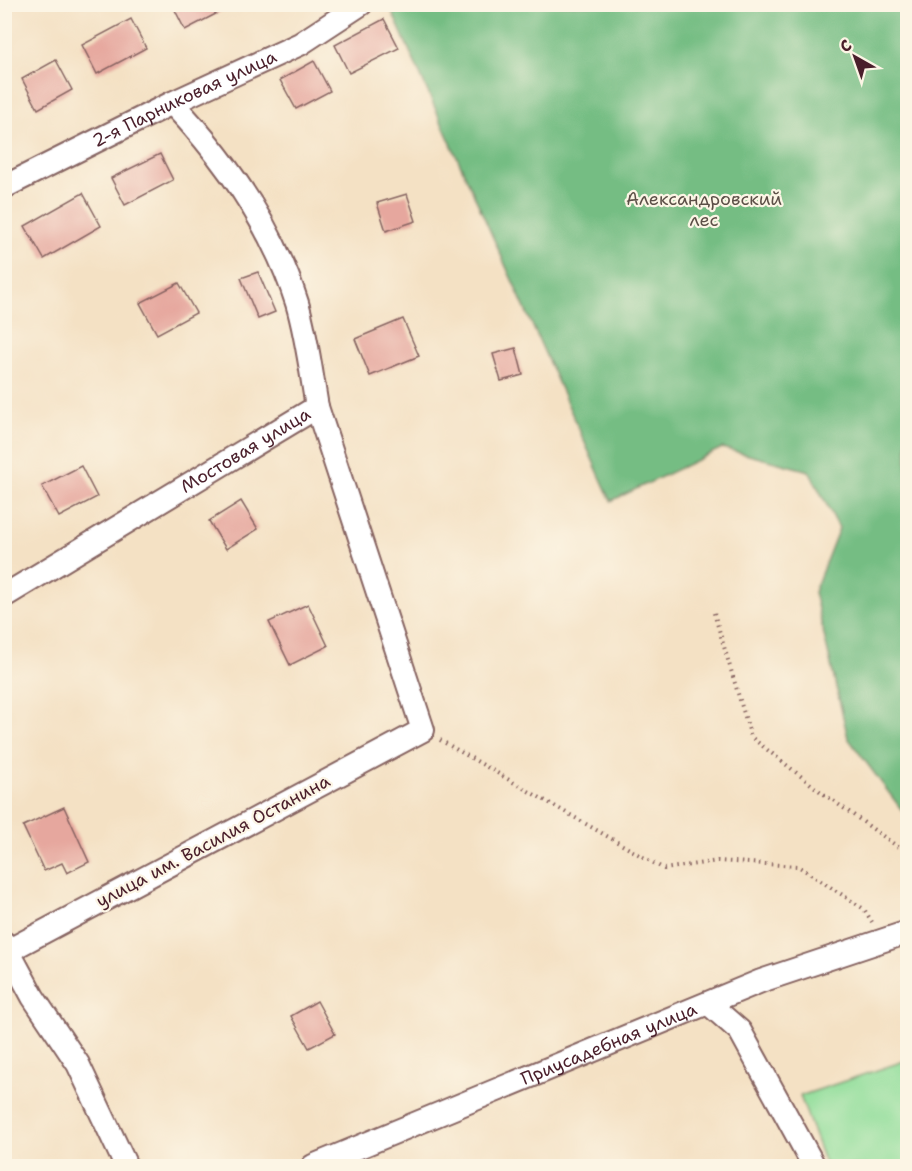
<svg xmlns="http://www.w3.org/2000/svg" width="912" height="1171" viewBox="0 0 912 1171" font-family="'Shantell Sans',sans-serif">
<style>
.green{fill:#92de9b;stroke:#6e7e63;stroke-width:1.5}
.forest{fill:#75bd83;stroke:#606e57;stroke-width:1.5}
.building{fill:#e6a79e}
.lines{fill:none;stroke-linecap:round;stroke-linejoin:round}
.minor-casing{stroke:#866361;stroke-width:26}
.path{stroke:#866361;stroke-width:4;stroke-dasharray:1.5 4.5;stroke-linecap:butt}
.minor{stroke:#fff;stroke-width:22}
.labels{text-anchor:middle;stroke-width:4.5;stroke-linejoin:round;paint-order:stroke}
.street-label{font-size:18px;fill:#4a1f2b;stroke:#fcf5e5}
.park-label{font-size:18px;fill:#5c4f47;stroke:#fcf5e5}
</style>
<rect width="100%" height="100%" fill="#fcf5e5"/>
<filter id="ink" filterUnits="userSpaceOnUse"><feTurbulence type="fractalNoise" baseFrequency=".0167" numOctaves="2"/><feDisplacementMap in="SourceGraphic" scale="12" xChannelSelector="R" yChannelSelector="G"/><feConvolveMatrix kernelMatrix="1 2 1 2 8 2 1 2 1" color-interpolation-filters="sRGB"/></filter>
<filter id="wash" filterUnits="userSpaceOnUse"><feTurbulence type="fractalNoise" baseFrequency=".008" numOctaves="4" result="noise"/><feDisplacementMap in="SourceGraphic" scale="24" xChannelSelector="R" yChannelSelector="G"/><feGaussianBlur stdDeviation="1.35" result="paint"/><feColorMatrix in="noise" values="0 0 0 0 0 0 0 0 0 0 0 0 0 0 0 0 0 1.4 0 .05"/><feComposite in="paint" operator="in"/></filter>
<g filter="url(#wash)">
<rect width="100%" height="100%" fill="#f4e1c4"/>
<path class="green" d="M 907,1060 L 907,1166 L 826,1166 L 800,1096 Z"/>
<path class="forest" d="M 389,5 L 907,5 L 907,817 L 848,738 L 814,592 L 839,528 L 809,471 L 722,448 L 611,501 Z"/>
<g id="blocks">
<path class="building" d="M 172,4 L 235,4 L 185,30 Z
M 131,19 L 146,48 L 97,74 L 82,45 Z
M 384,19 L 399,48 L 349,73 L 335,45 Z
M 56,60 L 72,90 L 38,109 L 22,79 Z
M 314,61 L 330,91 L 296,109 L 280,80 Z
M 160,154 L 173,180 L 125,205 L 111,178 Z
M 83,193 L 101,226 L 44,259 L 25,226 Z
M 407,194 L 416,221 L 386,231 L 377,203 Z
M 258,272 L 275,312 L 258,319 L 241,278 Z
M 179,283 L 196,313 L 157,334 L 140,303 Z
M 403,319 L 419,356 L 370,376 L 355,339 Z
M 516,348 L 523,375 L 501,381 L 493,354 Z
M 81,466 L 97,497 L 59,517 L 42,486 Z
M 241,501 L 258,529 L 226,549 L 209,521 Z
M 308,604 L 328,646 L 290,665 L 269,622 Z
M 64,807 L 89,862 L 67,873 L 62,863 L 44,871 L 23,826 Z
M 317,1001 L 335,1034 L 309,1048 L 291,1016 Z"/>
</g>
</g>
<g filter="url(#ink)">
<use href="#blocks" fill-opacity="0" stroke="#866361" stroke-width="1.5"/>
<g class="lines">
<g class="minor-casing">
<g id="minor">
<path d="M 172,103 C 226,160 273,227 297,303 C 307,337 311,372 317,407"/>
<path id="s1" d="M 4,187 L 172,103 L 300,44 L 361,4"/>
<path id="s2" d="M 4,596 L 317,407 L 423,730 L 4,953"/>
<path d="M 4,943 L 33,997 L 78,1064 L 126,1166"/>
<path d="M 709,1004 L 740,1031 L 814,1166"/>
<path id="s3" d="M 313,1166 L 761,981 L 908,932"/>
</g>
</g>
<path class="path" d="M 714,613 L 751,737 L 821,792 L 908,854
M 440,740 L 664,869 L 717,861 L 798,866 L 864,909 L 872,922"/>
<use href="#minor" class="minor"/>
</g>
</g>
<g class="labels">
<g class="street-label">
<text dy="6" stroke="none"><textPath href="#s1" startOffset="201">2-я Парниковая улица</textPath></text>
<text dy="6" stroke="none"><textPath href="#s2" startOffset="282">Мостовая улица</textPath></text>
<text transform="translate(213 841) rotate(-28)" y="6">улица им. Василия Останина</text>
<text dy="6" stroke="none"><textPath href="#s3" startOffset="320">Приусадебная улица</textPath></text>
</g>
<g class="park-label">
<text x="704" y="205">Александровский<tspan x="704" dy="21">лес</tspan></text>
</g>
</g>
<rect width="912" height="1171" fill="none" stroke="#fcf5e5" stroke-width="24"/>
<g transform="translate(855 57) rotate(320)" stroke="#fcf5e5" stroke-width="4.5" paint-order="stroke">
<path d="M0-4.5L10 22L0 15L-10 22Z" fill="#4a1f2b"/>
<text y="-9" font-size="16" font-weight="bold" text-anchor="middle" fill="#4a1f2b">С</text>
</g>
</svg>
